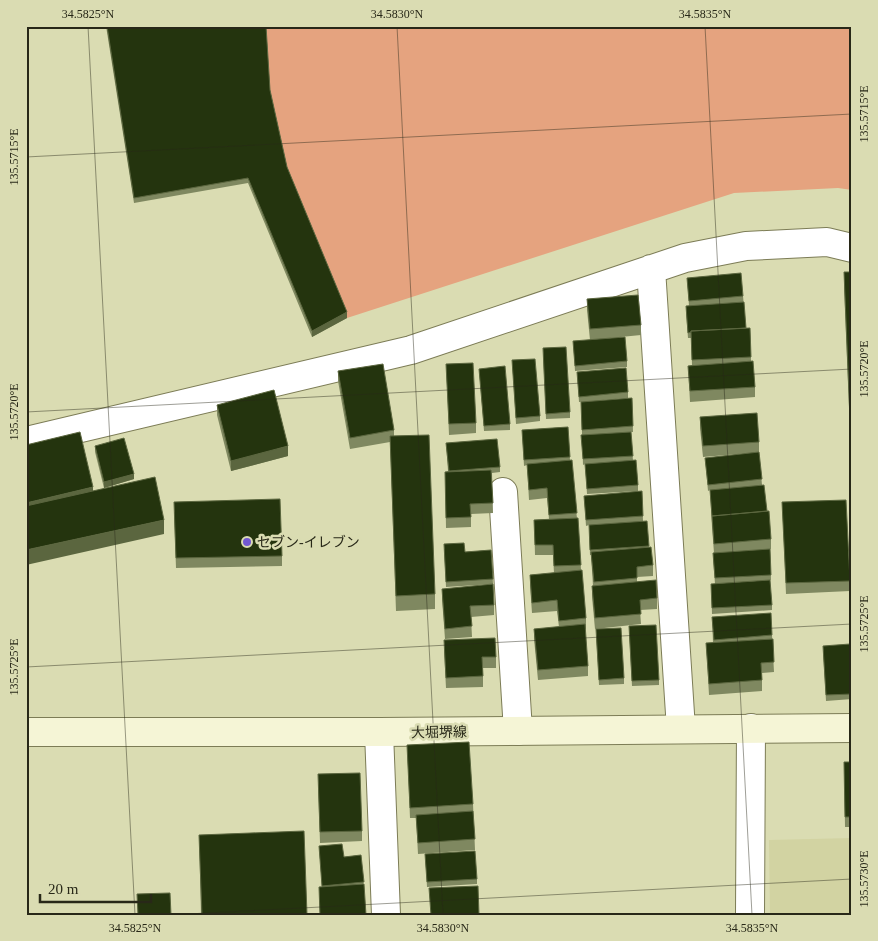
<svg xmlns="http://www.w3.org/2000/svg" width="878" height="941" viewBox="0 0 878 941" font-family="'Times New Roman','Noto Sans JP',serif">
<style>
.built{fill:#d2d3a2}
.green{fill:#e5a37f}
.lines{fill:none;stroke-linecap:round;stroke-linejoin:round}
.street-casing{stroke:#7c7c56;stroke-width:30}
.secondary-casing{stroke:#7c7c56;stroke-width:30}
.street{stroke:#fff;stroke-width:28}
.secondary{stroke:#f5f5d6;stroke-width:28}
.wall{fill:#7f8860}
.shaded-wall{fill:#5b663f}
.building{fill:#24340e;stroke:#5b663f}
.ticks{fill:none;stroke:#282818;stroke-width:1;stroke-opacity:0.45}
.poi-dot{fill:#7258d1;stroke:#dadcb2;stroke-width:2}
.labels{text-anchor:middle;stroke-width:5;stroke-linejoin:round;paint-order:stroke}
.poi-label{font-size:14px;fill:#282818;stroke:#dadcb2;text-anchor:start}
.street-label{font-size:14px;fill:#282818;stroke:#dadcb2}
.neatline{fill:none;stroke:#282818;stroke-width:2}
.ticks-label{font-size:12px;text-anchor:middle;fill:#282818}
</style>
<rect width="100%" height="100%" fill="#dadcb2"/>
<path class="built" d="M 852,838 L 852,915 L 770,915 L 769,840 Z"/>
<path class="green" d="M 266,26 L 852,26 L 852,190 L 838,188 L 734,193 L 347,318 L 287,172 L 270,96 Z"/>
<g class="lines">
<g class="street-casing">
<path id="street" d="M 651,269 L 681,729
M 26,441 L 411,350 L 685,258 L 746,246 L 827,242 L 852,248
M 503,492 L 518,731
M 379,732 L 386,915
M 750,915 L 751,728"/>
</g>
<g class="secondary-casing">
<path id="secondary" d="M 26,732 L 379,732 L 852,728"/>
</g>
<use href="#street" class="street"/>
<use href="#secondary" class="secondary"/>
</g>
<path class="wall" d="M 106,26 L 266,26 L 270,90 L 287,167 L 347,318 L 312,337 L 248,183 L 134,203 Z
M 844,272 L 852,272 L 852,481 L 844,287 Z
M 687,278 L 743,296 L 746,328 L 750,328 L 751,361 L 755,387 L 755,397 L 690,402 L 688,366 L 692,365 L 691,338 L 688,338 L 686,312 L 686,306 L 689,306 Z
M 587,299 L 641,325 L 641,335 L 590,340 L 587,310 Z
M 573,341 L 627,361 L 627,367 L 575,371 Z
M 543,353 L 570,412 L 570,418 L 546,419 Z
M 512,360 L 540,416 L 540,421 L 516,424 Z
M 446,364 L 476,423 L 476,433 L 449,435 Z
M 479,369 L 510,424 L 510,430 L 484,431 Z
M 338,371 L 394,430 L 394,436 L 435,594 L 435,609 L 396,611 L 390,442 L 350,449 L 338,381 Z
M 577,372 L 628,392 L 628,398 L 591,401 L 632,398 L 633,432 L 631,432 L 633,461 L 638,485 L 638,491 L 587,494 L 585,464 L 583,465 L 581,402 L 579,402 Z
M 217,405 L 288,456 L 231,471 L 217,415 Z
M 700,417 L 759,442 L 759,452 L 762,485 L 771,539 L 771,549 L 763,550 L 770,549 L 771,580 L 715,584 L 713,558 L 714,553 L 712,527 L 710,490 L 708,491 L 705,458 L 750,453 L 703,457 L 700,428 Z
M 568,427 L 570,461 L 577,518 L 578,518 L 581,570 L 586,618 L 586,629 L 585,629 L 588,666 L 588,676 L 538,680 L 534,639 L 534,629 L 559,627 L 557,611 L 532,613 L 530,585 L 530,575 L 554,573 L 553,555 L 535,555 L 534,520 L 549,519 L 547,498 L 529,500 L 527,465 L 524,466 L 522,430 Z
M 446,443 L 500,467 L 500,472 L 492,473 L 493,513 L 471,514 L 471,527 L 446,528 L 445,472 L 448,471 Z
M 95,446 L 134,479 L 104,488 L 95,452 Z
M 642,491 L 643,521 L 653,565 L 653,576 L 637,577 L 637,582 L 657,598 L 657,609 L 640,610 L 641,624 L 595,629 L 592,597 L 592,586 L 593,586 L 591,555 L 590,555 L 589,525 L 586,526 L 584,496 Z
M 782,502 L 850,581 L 850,591 L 786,594 Z
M 174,512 L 282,556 L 282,566 L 176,568 Z
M 444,549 L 465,552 L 491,550 L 493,584 L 446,587 Z
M 711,584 L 772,605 L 772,610 L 712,614 Z
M 442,589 L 494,605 L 494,615 L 471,617 L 472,637 L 445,639 L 442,599 Z
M 712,617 L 772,635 L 774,672 L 762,673 L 762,691 L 709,695 L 706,643 L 713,643 Z
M 629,631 L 659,680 L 659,685 L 632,686 Z
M 596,634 L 624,678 L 624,684 L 599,685 Z
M 444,650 L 496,657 L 496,668 L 483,668 L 483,687 L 446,688 Z
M 823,651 L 852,670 L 852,699 L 826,701 Z
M 407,745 L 473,804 L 475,850 L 418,854 L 416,818 L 410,818 Z
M 844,762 L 852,762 L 852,827 L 845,827 Z
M 318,784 L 362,831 L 362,841 L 320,843 Z
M 199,835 L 307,915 L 201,915 Z
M 319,846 L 344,857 L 361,855 L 366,915 L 320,915 L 319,887 L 322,887 Z
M 425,854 L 477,879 L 477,884 L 427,887 Z"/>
<path class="shaded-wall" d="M 347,312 L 347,318 L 312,337 L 312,331 Z
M 288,446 L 288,456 L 231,471 L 231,461 Z
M 134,474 L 134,479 L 104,488 L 104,482 Z
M 93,487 L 93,498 L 26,513 L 26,503 Z
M 164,520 L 164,534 L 26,565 L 26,550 Z"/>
<path class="building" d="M 107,26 L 266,26 L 270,90 L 287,167 L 347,312 L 312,331 L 248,178 L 134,198 Z
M 844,272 L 852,272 L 852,467 Z
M 741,273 L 743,296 L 689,301 L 687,278 Z
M 638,295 L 641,325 L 590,329 L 587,299 Z
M 744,302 L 746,328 L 691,331 L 691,332 L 688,333 L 686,306 Z
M 750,328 L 751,357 L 692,360 L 691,331 Z
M 625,337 L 627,361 L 575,366 L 573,341 Z
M 566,347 L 570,412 L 546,414 L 543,348 Z
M 535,359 L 540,416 L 516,418 L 512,360 Z
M 753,361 L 755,387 L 690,391 L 688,366 Z
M 473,363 L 476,423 L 449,424 L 446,364 Z
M 383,364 L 394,430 L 350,438 L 338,371 Z
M 505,366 L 510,424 L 484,426 L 479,369 Z
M 626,368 L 628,392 L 579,397 L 577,372 Z
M 274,390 L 288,446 L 231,461 L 217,405 Z
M 632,398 L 633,426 L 582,430 L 581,402 Z
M 757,413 L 759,442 L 703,446 L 700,417 Z
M 568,427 L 570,457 L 524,460 L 522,430 Z
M 80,432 L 93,487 L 26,503 L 26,445 Z
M 631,432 L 633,456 L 583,459 L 581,435 Z
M 429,435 L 435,594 L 396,596 L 390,436 Z
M 124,438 L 134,474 L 104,482 L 95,446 Z
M 497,439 L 500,467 L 449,471 L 446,443 Z
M 759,452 L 762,479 L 708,485 L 705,458 Z
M 572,460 L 577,513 L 549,515 L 547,488 L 529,490 L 527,464 Z
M 636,460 L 638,485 L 587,489 L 585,464 Z
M 491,470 L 493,503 L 470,504 L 471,517 L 446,518 L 445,472 Z
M 155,477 L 164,520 L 26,550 L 26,506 Z
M 764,485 L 767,511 L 712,516 L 710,490 Z
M 642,491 L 643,516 L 586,520 L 584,496 Z
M 280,499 L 282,556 L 176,558 L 174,502 Z
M 846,500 L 850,581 L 786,583 L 782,502 Z
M 769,511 L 771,539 L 714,544 L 712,516 Z
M 578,518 L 581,565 L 554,566 L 553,545 L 535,545 L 534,520 Z
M 647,521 L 649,546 L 590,550 L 589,525 Z
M 464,543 L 465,552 L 491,550 L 493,579 L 446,582 L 444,544 Z
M 651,547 L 653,565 L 637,567 L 637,578 L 594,582 L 591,552 Z
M 770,549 L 771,575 L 715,578 L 713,553 Z
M 582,570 L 586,618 L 559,621 L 557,600 L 532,603 L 530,575 Z
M 656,580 L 657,598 L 640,600 L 641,614 L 595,618 L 592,586 Z
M 770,580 L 772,605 L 712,608 L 711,584 Z
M 493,584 L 494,605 L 470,606 L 472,626 L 445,629 L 442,589 Z
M 771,613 L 772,635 L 714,640 L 712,617 Z
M 585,624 L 588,666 L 538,670 L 534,629 Z
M 656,625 L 659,680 L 632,681 L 629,626 Z
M 621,628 L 624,678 L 599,680 L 596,629 Z
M 495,638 L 496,657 L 482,657 L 483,676 L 446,678 L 444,640 Z
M 773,639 L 774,662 L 761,663 L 762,680 L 709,684 L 706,643 Z
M 850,644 L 852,670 L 852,694 L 826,695 L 823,646 Z
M 469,742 L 473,804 L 410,808 L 407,745 Z
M 844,762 L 852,762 L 852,817 L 845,817 Z
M 360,773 L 362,831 L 320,832 L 318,774 Z
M 473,811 L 475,839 L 418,843 L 416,815 Z
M 304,831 L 307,915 L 202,915 L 199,835 Z
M 342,844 L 344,857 L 361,855 L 364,882 L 322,886 L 319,846 Z
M 475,851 L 477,879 L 427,882 L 425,854 Z
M 364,884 L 366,915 L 320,915 L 319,887 Z
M 478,886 L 479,915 L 431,915 L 429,888 Z
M 170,893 L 171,915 L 138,915 L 137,894 Z"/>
<path class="ticks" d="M 88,26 L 135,915M 397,26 L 443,915M 705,26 L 752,915M 26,157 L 852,114M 26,412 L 852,369M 26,667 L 852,624M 169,915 L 852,879"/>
<circle class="poi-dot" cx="247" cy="542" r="5"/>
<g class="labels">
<g class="poi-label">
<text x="257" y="547">セブン-イレブン</text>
</g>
<g class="street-label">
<text transform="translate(439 732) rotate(-1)" y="5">大堀堺線</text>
</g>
</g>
<rect width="878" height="941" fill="none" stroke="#dadcb2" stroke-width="55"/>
<path d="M40 894v8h111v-8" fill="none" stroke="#282818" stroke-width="2.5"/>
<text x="48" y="894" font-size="15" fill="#282818" stroke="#dadcb2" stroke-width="4" paint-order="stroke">20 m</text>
<rect x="28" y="28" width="822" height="886" class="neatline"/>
<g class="ticks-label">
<text x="88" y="18">34.5825°N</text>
<text x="397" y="18">34.5830°N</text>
<text x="705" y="18">34.5835°N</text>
<text transform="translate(864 114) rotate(-90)" y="4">135.5715°E</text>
<text transform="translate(14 157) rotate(-90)" y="4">135.5715°E</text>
<text transform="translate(864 369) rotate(-90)" y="4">135.5720°E</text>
<text transform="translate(14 412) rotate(-90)" y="4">135.5720°E</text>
<text transform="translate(864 624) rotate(-90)" y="4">135.5725°E</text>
<text transform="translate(14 667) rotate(-90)" y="4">135.5725°E</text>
<text transform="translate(864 879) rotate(-90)" y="4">135.5730°E</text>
<text x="135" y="932">34.5825°N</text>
<text x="443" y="932">34.5830°N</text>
<text x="752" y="932">34.5835°N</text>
</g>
</svg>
